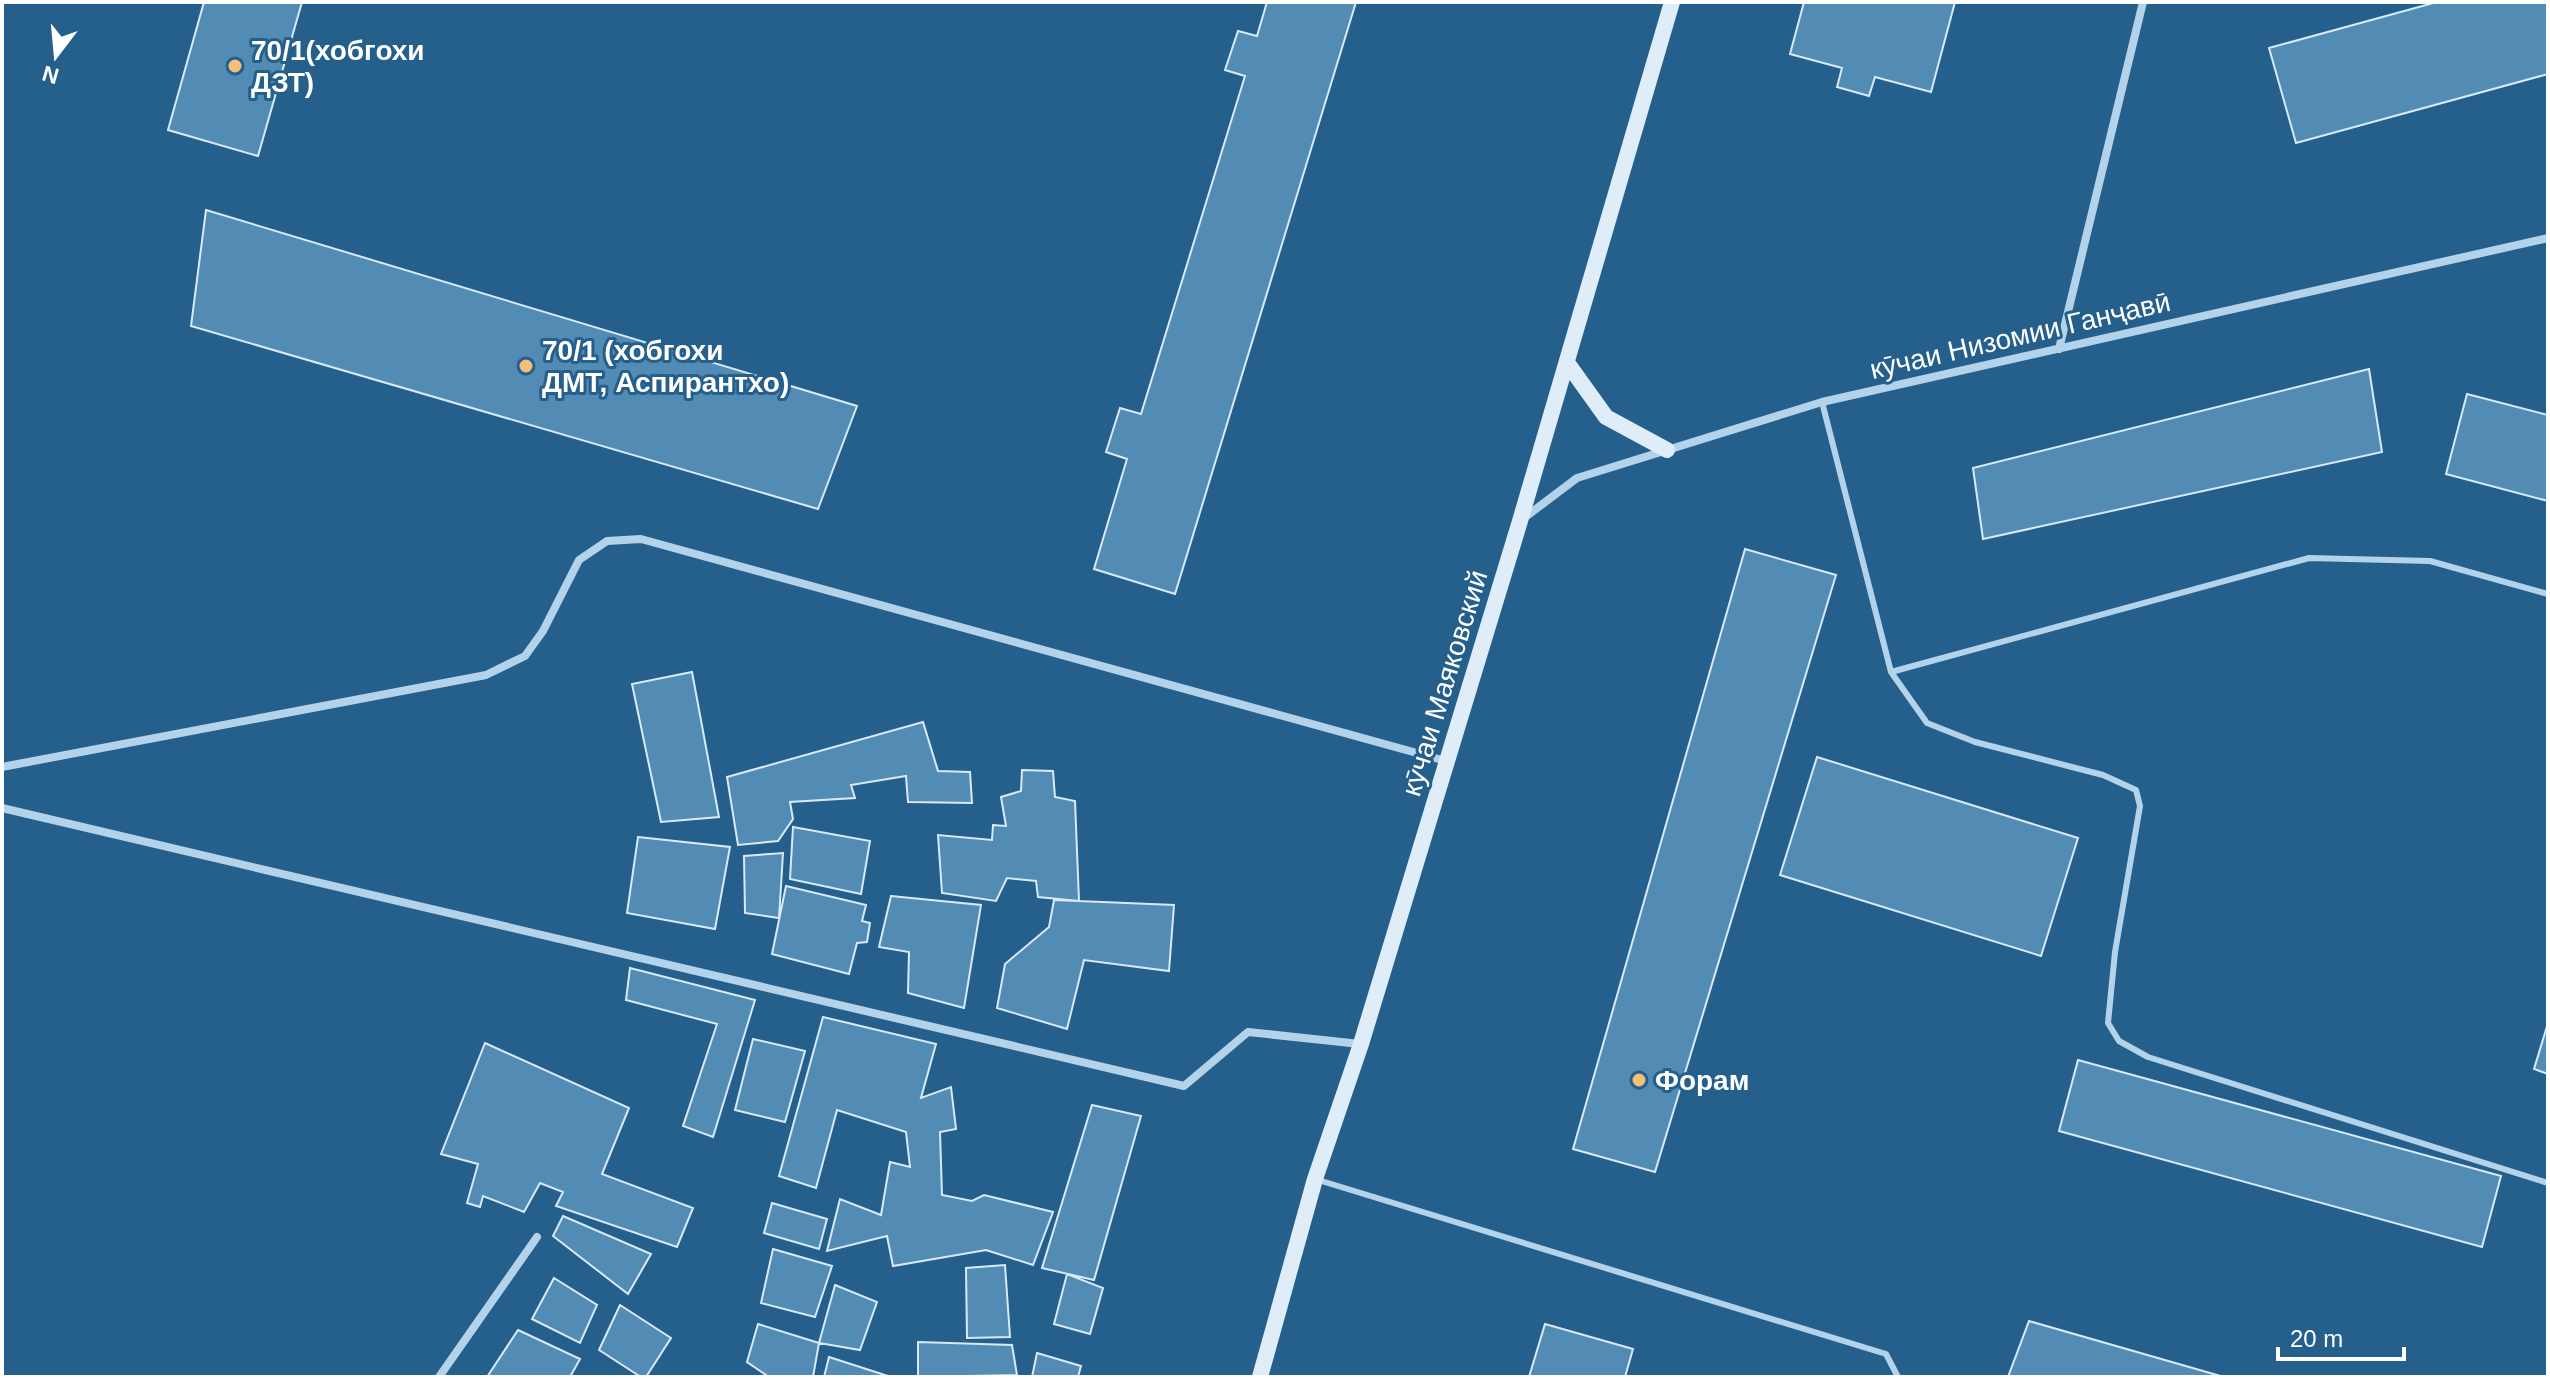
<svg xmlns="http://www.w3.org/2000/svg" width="2550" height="1379" viewBox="0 0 2550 1379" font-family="Helvetica,sans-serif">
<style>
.building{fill:#528bb4;stroke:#d8eaf8;stroke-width:2}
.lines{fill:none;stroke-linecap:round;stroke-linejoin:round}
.lane{stroke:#b3d3ea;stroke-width:6}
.street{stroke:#b3d3ea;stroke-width:8}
.secondary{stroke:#deedf8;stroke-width:16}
.poi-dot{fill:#f4c078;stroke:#255f8b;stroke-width:3}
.labels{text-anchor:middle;stroke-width:6;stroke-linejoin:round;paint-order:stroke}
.poi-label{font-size:28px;font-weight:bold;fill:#fff;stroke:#255f8b;text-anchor:start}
.street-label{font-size:28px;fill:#fff;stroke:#255f8b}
</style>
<rect width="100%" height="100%" fill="#255f8b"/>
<path class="building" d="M 204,2 L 302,2 L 258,156 L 168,130 Z
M 1267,2 L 1356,2 L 1175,594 L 1094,569 L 1127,459 L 1106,452 L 1120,408 L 1141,414 L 1245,76 L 1225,70 L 1238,31 L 1257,36 Z
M 1804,2 L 1955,2 L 1931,92 L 1875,77 L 1869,96 L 1837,87 L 1842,68 L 1790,54 Z
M 2437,2 L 2548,2 L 2548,74 L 2296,143 L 2269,48 Z
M 206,210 L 857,406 L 818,509 L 191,326 Z
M 2369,369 L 2382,452 L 1983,539 L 1973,468 Z
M 2467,394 L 2548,415 L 2548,501 L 2446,474 Z
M 1745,549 L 1836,575 L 1655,1172 L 1573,1149 Z
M 692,672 L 719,817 L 661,822 L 632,684 Z
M 923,722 L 938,771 L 970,772 L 972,803 L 908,802 L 906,776 L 851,785 L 855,798 L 790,802 L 793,819 L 778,841 L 738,845 L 727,777 Z
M 1817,757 L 2078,838 L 2041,956 L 1780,875 Z
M 1022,770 L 1053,771 L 1055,797 L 1075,801 L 1079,901 L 1038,897 L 1036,881 L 1007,878 L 996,901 L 942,893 L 938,835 L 992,840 L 993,825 L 1006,826 L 1001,797 L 1021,791 Z
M 793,827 L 870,841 L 861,894 L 790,879 Z
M 638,837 L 730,847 L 715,929 L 627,913 Z
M 783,853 L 779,918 L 745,913 L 744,856 Z
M 786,886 L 866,905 L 862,921 L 870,923 L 867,942 L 857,943 L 849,974 L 772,954 Z
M 891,896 L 981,905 L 964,1008 L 908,993 L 909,952 L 879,947 Z
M 1054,900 L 1174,905 L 1169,971 L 1084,960 L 1067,1029 L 997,1008 L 1005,964 L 1049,927 Z
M 630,968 L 755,1000 L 713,1137 L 683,1126 L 717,1024 L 626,1000 Z
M 823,1017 L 936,1044 L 921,1098 L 951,1087 L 956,1129 L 940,1132 L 942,1195 L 972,1201 L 984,1195 L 1053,1212 L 1033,1265 L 986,1250 L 893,1266 L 887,1236 L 827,1251 L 840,1199 L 881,1215 L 890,1162 L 910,1167 L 906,1132 L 837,1110 L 816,1188 L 779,1176 Z
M 2548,1023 L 2548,1074 L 2534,1069 Z
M 753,1039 L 805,1051 L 785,1122 L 735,1110 Z
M 485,1043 L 629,1108 L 602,1174 L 693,1208 L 677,1247 L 556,1206 L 563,1192 L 540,1183 L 524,1212 L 483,1196 L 480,1207 L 467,1203 L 478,1164 L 441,1154 Z
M 2078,1060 L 2501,1176 L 2482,1247 L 2059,1131 Z
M 1092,1105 L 1141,1116 L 1094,1280 L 1042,1268 Z
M 772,1203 L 827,1219 L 819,1249 L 764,1233 Z
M 563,1216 L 651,1254 L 628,1294 L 553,1236 Z
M 773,1249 L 832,1266 L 815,1317 L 761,1303 Z
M 1005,1265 L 1010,1337 L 967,1338 L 966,1268 Z
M 1067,1274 L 1103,1288 L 1090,1334 L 1054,1324 Z
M 554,1278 L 597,1305 L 580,1343 L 532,1319 Z
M 835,1285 L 877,1302 L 860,1350 L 819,1343 Z
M 620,1305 L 671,1338 L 646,1377 L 641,1377 L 599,1350 Z
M 2029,1321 L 2224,1377 L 2008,1377 Z
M 758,1324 L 819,1343 L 813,1377 L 769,1377 L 747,1362 Z
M 1545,1324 L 1633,1349 L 1625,1377 L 1529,1377 Z
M 518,1330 L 580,1359 L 570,1377 L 487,1377 Z
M 918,1342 L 1012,1345 L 1017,1375 L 918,1377 Z
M 1037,1353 L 1081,1366 L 1078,1377 L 1032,1377 Z
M 829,1357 L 891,1377 L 824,1377 Z"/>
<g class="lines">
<path class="lane" d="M 1822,402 L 1891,672 L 1927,723 L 1975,742 L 2103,775 L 2136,790 L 2140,806 L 2115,952 L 2108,1023 L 2119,1041 L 2148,1057 L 2548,1183
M 1891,672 L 2309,558 L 2430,561 L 2548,594
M 1315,1179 L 1886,1354 L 1898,1377"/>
<path class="street" d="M 2059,349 L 2143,2
M 1524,518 L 1577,478 L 1822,402 L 2548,238
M 2,767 L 486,675 L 525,656 L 543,631 L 579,560 L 607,541 L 641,539 L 1446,761
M 2,808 L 1184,1086 L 1248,1032 L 1360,1044
M 439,1377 L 537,1237"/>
<path class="secondary" d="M 1568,364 L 1606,417 L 1667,450
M 1260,1377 L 1315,1179 L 1361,1044 L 1520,521 L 1672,2"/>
</g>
<g class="poi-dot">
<circle cx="235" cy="66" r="8"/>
<circle cx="526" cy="366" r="8"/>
<circle cx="1639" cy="1080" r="8"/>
</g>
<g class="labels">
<g class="poi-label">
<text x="251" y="60">70/1(хобгохи<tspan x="251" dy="32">ДЗТ)</tspan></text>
<text x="542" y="360">70/1 (хобгохи<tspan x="542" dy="32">ДМТ, Аспирантхо)</tspan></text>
<text x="1655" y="1090">Форам</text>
</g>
<g class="street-label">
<text transform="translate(2020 335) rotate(-13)" y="10">кӯчаи Низомии Ганҷавӣ</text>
<text transform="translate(1444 683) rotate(-73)" y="10">кӯчаи Маяковский</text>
</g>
</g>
<rect width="2550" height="1379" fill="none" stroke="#ffffff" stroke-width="8"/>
<g transform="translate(56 56) rotate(196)" stroke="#255f8b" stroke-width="6" paint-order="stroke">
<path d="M0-6L14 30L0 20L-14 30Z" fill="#ffffff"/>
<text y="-12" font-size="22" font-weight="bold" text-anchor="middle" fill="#ffffff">N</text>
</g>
<path d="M2278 1347v12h126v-12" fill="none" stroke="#ffffff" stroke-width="4"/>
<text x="2290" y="1347" font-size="24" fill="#ffffff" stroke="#255f8b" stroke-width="6" paint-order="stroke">20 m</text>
</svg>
